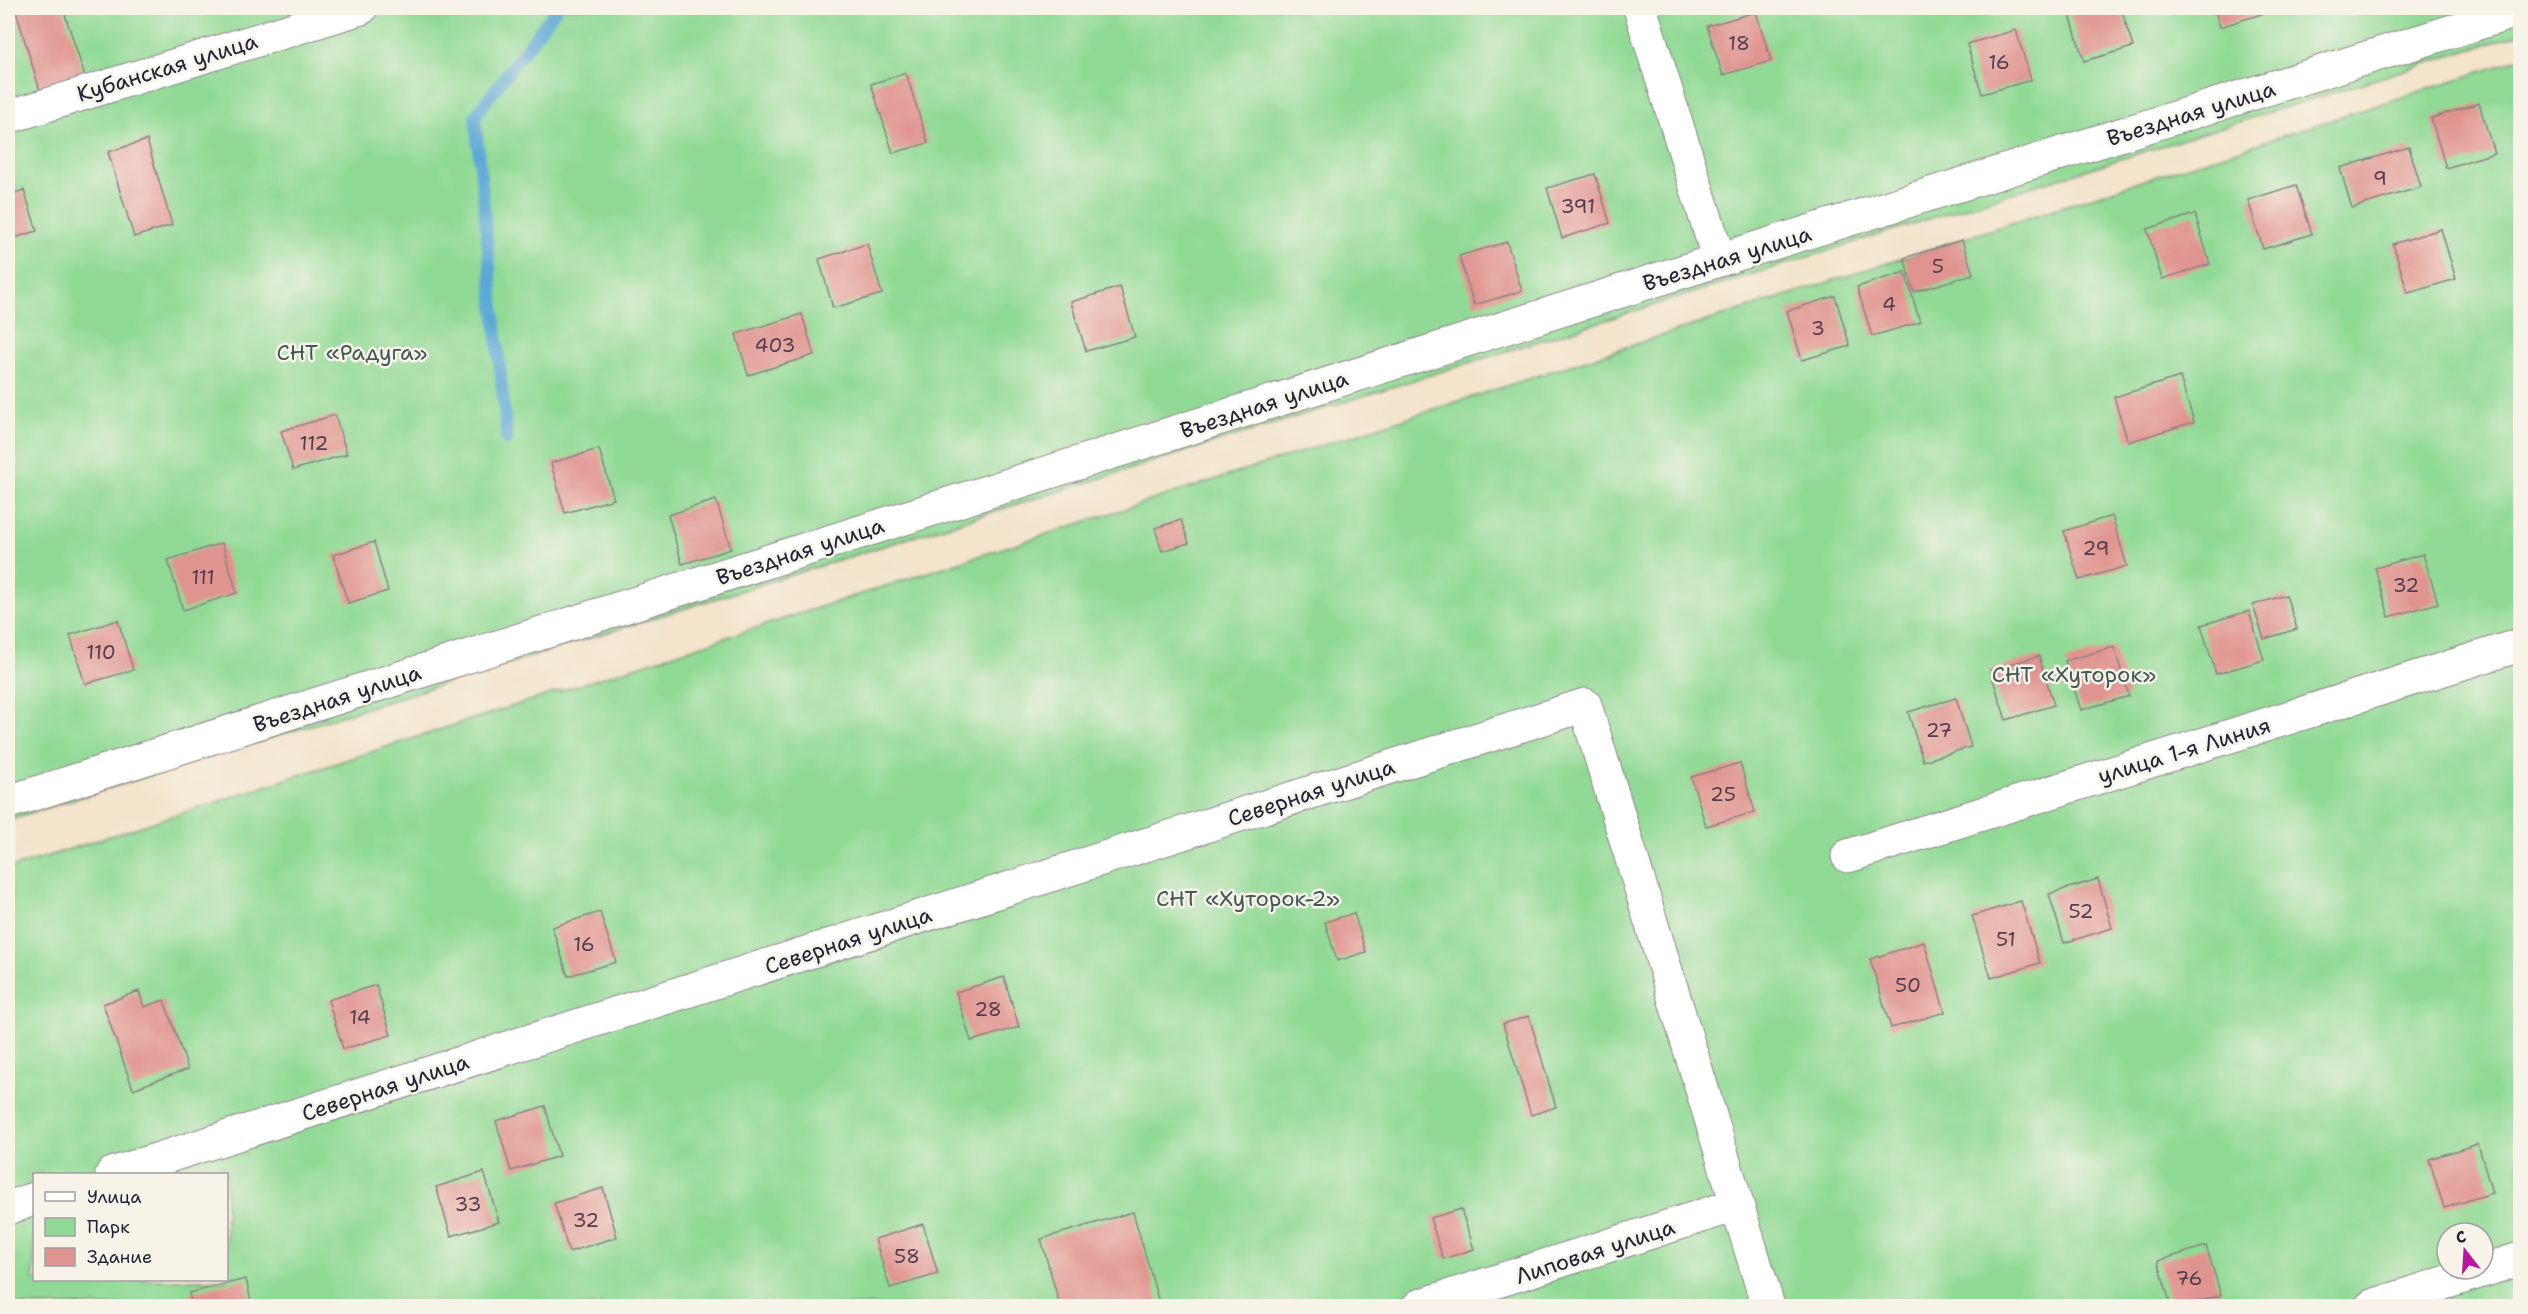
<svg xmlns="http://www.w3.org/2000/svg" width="2528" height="1314" viewBox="0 0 2528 1314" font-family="'Shantell Sans',sans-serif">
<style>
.green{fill:#91da95;stroke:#5a7e68;stroke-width:1.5;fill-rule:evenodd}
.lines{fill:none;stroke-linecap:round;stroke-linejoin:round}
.stream{stroke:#5ba9d5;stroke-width:12}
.building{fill:#e0948f}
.minor-casing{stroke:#8a8383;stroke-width:35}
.minor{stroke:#fff;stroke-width:33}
.labels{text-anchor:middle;stroke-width:5;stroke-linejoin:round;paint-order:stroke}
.number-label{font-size:20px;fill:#523e50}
.street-label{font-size:22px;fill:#22223b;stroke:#f7f3e8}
.park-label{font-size:22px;fill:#435956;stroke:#f7f3e8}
</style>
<rect width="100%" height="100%" fill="#f7f3e8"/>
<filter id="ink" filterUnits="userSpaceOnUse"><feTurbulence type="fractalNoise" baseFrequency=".0167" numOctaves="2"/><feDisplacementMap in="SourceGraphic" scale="12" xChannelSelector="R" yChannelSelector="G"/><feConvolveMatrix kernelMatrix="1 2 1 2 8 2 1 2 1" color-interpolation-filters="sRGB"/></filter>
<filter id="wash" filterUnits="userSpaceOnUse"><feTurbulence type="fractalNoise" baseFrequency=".008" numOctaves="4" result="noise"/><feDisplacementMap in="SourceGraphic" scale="24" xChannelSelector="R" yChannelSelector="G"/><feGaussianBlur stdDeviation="1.35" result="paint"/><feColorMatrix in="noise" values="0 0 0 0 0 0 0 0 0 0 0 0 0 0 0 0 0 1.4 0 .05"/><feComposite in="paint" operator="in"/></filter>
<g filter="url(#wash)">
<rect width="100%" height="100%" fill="#f3e4cb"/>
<path class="green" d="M 8,8 L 2520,8 L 2520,34 L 8,820 Z
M 2520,59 L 2520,1306 L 8,1306 L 8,869 ZM 34,1174 L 226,1174 L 226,1280 L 34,1280 ZM 2447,1233 L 2483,1233 L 2483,1269 L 2447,1269 Z"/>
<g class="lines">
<path class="stream" d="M 507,440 L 475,116 L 557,8"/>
</g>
<g id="blocks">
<path class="building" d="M 15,8 L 63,8 L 85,77 L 40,91 Z
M 2084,8 L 2121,8 L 2133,47 L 2084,61 L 2069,12 Z
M 2214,8 L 2267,8 L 2268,12 L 2220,27 Z
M 1756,12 L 1771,61 L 1723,75 L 1707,26 Z
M 2016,30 L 2031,80 L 1982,94 L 1967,44 Z
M 906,73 L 928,143 L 893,153 L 871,84 Z
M 2479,103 L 2494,153 L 2446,168 L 2431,118 Z
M 147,140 L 172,225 L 134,237 L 108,152 Z
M 2409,147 L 2421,187 L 2352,208 L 2340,168 Z
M 1595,174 L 1610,223 L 1562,238 L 1547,188 Z
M 2296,185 L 2312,234 L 2263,249 L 2248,200 Z
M 24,190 L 37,231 L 8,240 L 8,195 Z
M 2195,214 L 2210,264 L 2162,279 L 2147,229 Z
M 2441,229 L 2456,279 L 2408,293 L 2393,244 Z
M 1962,240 L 1973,274 L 1914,292 L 1904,258 Z
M 1507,242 L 1522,291 L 1474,305 L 1459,256 Z
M 867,244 L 882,294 L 833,308 L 819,259 Z
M 1905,272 L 1920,322 L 1872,336 L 1857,287 Z
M 1120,287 L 1135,337 L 1086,351 L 1071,302 Z
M 1835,296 L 1850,346 L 1802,360 L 1787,311 Z
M 802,314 L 814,355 L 748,375 L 736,334 Z
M 2180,377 L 2194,422 L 2128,442 L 2114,397 Z
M 335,415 L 347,454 L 293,470 L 281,431 Z
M 599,449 L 614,499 L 565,513 L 551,463 Z
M 716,500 L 731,549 L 682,564 L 668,515 Z
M 2112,516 L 2127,566 L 2079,580 L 2064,531 Z
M 1181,520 L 1189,543 L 1162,551 L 1155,528 Z
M 374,542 L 388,591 L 348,603 L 333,555 Z
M 222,543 L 237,593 L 183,610 L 168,560 Z
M 2423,554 L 2438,603 L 2389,617 L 2375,568 Z
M 2286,595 L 2297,629 L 2264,639 L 2253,605 Z
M 2249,611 L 2264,660 L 2216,674 L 2201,625 Z
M 118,620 L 133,670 L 85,684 L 70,635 Z
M 2114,647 L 2129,696 L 2081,710 L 2065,661 Z
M 2039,656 L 2054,705 L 2006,720 L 1990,670 Z
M 1956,698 L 1971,747 L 1923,761 L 1908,712 Z
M 1740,763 L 1755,812 L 1706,826 L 1691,777 Z
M 2098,879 L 2112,928 L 2064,943 L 2049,894 Z
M 2021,901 L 2040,963 L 1991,978 L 1972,916 Z
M 600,912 L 616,962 L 568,976 L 552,927 Z
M 1354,913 L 1366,952 L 1337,961 L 1325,922 Z
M 1924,942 L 1945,1012 L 1891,1028 L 1870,959 Z
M 1004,977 L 1019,1027 L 971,1041 L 956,992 Z
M 376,985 L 391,1035 L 343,1049 L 328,1000 Z
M 139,991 L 144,1007 L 164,1000 L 188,1069 L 133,1089 L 103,1004 Z
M 1529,1016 L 1556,1107 L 1531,1115 L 1503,1024 Z
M 545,1106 L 559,1156 L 511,1171 L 496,1121 Z
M 2478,1144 L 2492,1193 L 2444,1208 L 2429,1159 Z
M 484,1172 L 499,1222 L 451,1236 L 436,1187 Z
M 603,1188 L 617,1237 L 569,1252 L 554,1203 Z
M 1461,1209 L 1474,1249 L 1443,1259 L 1430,1218 Z
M 1133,1212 L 1160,1306 L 1060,1306 L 1041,1239 Z
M 923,1224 L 938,1274 L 890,1288 L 875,1239 Z
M 2206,1246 L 2221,1295 L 2184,1306 L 2171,1306 L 2158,1261 Z
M 246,1279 L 252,1306 L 192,1306 L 189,1293 Z"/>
</g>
</g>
<g filter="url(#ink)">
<use href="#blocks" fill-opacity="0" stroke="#8a8383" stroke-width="1.5"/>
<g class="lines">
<g class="minor-casing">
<path id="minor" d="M 1640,8 L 1719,260
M 8,117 L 361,8
M 8,802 L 1719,260 L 2520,10
M 1848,856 L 2520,645
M 112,1174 L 1585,705 L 1768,1306
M 8,1208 L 34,1199
M 1419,1306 L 1736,1205
M 2372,1306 L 2520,1259"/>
</g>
<use href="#minor" class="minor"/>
</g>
</g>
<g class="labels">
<g class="number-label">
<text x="1739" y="50">18</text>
<text x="1999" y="69">16</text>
<text x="2380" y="185">9</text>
<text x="1578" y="213">391</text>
<text x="1938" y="273">5</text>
<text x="1889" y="311">4</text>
<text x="1818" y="335">3</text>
<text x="775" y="352">403</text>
<text x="314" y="450">112</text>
<text x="2096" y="555">29</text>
<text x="203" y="584">111</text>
<text x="2406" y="592">32</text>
<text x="101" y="659">110</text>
<text x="1939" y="737">27</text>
<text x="1723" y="801">25</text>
<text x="2081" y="918">52</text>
<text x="2006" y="946">51</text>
<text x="584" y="951">16</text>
<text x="1908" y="992">50</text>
<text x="988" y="1016">28</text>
<text x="360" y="1024">14</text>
<text x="468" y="1211">33</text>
<text x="586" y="1227">32</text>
<text x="907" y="1263">58</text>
<text x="2189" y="1285">76</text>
</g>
<g class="street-label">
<text transform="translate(167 67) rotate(-17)" y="8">Кубанская улица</text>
<text transform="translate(2191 113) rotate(-17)" y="8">Въездная улица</text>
<text transform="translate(1727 258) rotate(-17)" y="8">Въездная улица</text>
<text transform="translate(1264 404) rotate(-18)" y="8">Въездная улица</text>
<text transform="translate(800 551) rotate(-18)" y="8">Въездная улица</text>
<text transform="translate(337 698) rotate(-18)" y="8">Въездная улица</text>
<text transform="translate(2184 750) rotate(-17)" y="8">улица 1-я Линия</text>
<text transform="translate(1311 792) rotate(-18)" y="8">Северная улица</text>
<text transform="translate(848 940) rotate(-18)" y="8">Северная улица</text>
<text transform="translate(385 1087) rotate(-18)" y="8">Северная улица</text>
<text transform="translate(1595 1251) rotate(-18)" y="8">Липовая улица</text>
</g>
<g class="park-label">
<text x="352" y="360">СНТ «Радуга»</text>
<text x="2074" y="682">СНТ «Хуторок»</text>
<text x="1248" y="906">СНТ «Хуторок-2»</text>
</g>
</g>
<rect width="2528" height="1314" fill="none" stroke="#f7f3e8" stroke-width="30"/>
<rect x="33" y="1173" width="195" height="108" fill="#f7f3e8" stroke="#a29fa3" stroke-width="1.5"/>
<rect x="45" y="1192" width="30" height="9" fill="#ffffff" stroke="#a29fa3" stroke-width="1.5"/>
<text x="87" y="1203" font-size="18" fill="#22223b">Улица</text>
<rect x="45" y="1218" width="30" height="18" fill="#91da95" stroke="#a29fa3" stroke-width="1.5"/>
<text x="87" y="1233" font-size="18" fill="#22223b">Парк</text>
<rect x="45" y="1248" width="30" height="18" fill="#e0948f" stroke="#a29fa3" stroke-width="1.5"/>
<text x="87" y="1263" font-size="18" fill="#22223b">Здание</text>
<g transform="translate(2465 1251) rotate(343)"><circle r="28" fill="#f7f3e8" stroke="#a29fa3" stroke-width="1.5"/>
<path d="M0-4.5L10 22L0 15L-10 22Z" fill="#b5179e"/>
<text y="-9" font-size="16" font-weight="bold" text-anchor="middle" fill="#22223b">С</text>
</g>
</svg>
